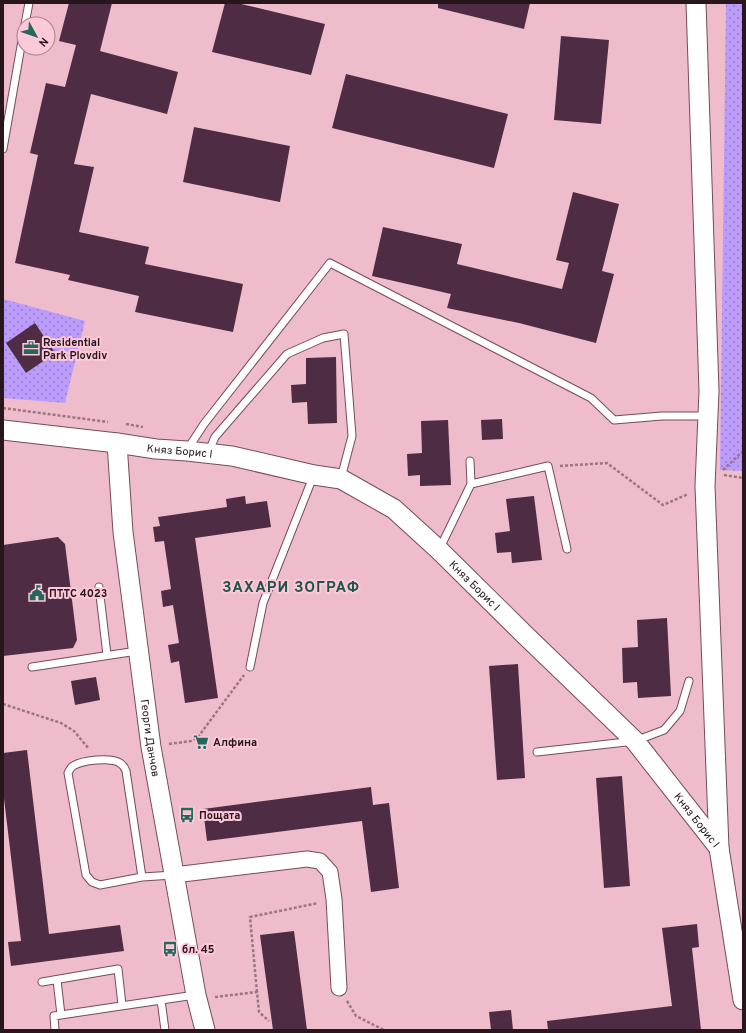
<svg xmlns="http://www.w3.org/2000/svg" width="746" height="1033" viewBox="0 0 746 1033" font-family="Overpass,sans-serif">
<style>
.grass{fill:url(#grass-dots)}
.building{fill:#4e2c44}
.lines{fill:none;stroke-linecap:round;stroke-linejoin:round}
.service-casing{stroke:#774b5a;stroke-width:9}
.minor-casing{stroke:#774b5a;stroke-width:17}
.tertiary-casing{stroke:#774b5a;stroke-width:21}
.path{stroke:#9b7681;stroke-width:2.5;stroke-dasharray:3 2;stroke-linecap:butt}
.service{stroke:#fff;stroke-width:7}
.minor{stroke:#fff;stroke-width:15}
.tertiary{stroke:#fff;stroke-width:19}
.labels{text-anchor:middle;stroke-width:4;stroke-linejoin:round;paint-order:stroke}
.poi-label{font-size:11px;font-weight:bold;fill:#28161c;stroke:#fdc9d9;text-anchor:start}
.street-label{font-size:11px;fill:#28161c;stroke:#fdc9d9}
.district-label{font-size:15px;font-weight:bold;letter-spacing:1px;fill:#1d5449;stroke:#fdc9d9}
</style>
<defs>
<pattern id="grass-dots" width="8" height="8" patternUnits="userSpaceOnUse"><rect width="8" height="8" fill="#bb9cfb"/><path d="M2 2h.1M6 6h.1" fill="none" stroke="#987eca" stroke-width="1.8" stroke-linecap="round"/></pattern>
</defs>
<rect width="100%" height="100%" fill="#efbccc"/>
<path class="grass" d="M 726,3 L 743,3 L 742,471 L 720,470 Z
M 3,299 L 85,321 L 65,403 L 3,398 Z"/>
<path class="building" d="M 69,3 L 112,3 L 100,51 L 178,72 L 167,114 L 91,94 L 74,164 L 94,167 L 79,232 L 149,247 L 145,264 L 243,284 L 233,332 L 135,312 L 139,296 L 68,280 L 70,275 L 15,263 L 38,155 L 30,153 L 46,83 L 65,87 L 76,45 L 59,41 Z
M 225,3 L 237,3 L 325,24 L 311,75 L 212,52 Z
M 438,3 L 530,3 L 524,29 L 438,8 Z
M 561,36 L 609,40 L 601,124 L 554,120 Z
M 346,74 L 508,114 L 494,168 L 332,128 Z
M 194,127 L 290,146 L 280,202 L 183,182 Z
M 573,192 L 619,204 L 602,271 L 614,274 L 596,343 L 519,323 L 447,308 L 451,294 L 372,276 L 383,227 L 462,244 L 457,264 L 562,289 L 569,263 L 556,260 Z
M 35,323 L 55,353 L 26,373 L 6,343 Z
M 336,357 L 337,423 L 308,424 L 307,402 L 292,403 L 291,385 L 306,384 L 306,358 Z
M 502,419 L 503,439 L 482,440 L 481,420 Z
M 448,420 L 451,485 L 420,486 L 420,475 L 408,476 L 407,454 L 422,453 L 421,421 Z
M 245,496 L 246,504 L 267,501 L 271,527 L 195,538 L 218,698 L 185,703 L 179,661 L 171,663 L 168,645 L 179,643 L 173,605 L 163,607 L 161,591 L 171,589 L 164,541 L 155,542 L 153,527 L 160,526 L 158,517 L 227,507 L 226,499 Z
M 534,496 L 542,560 L 512,563 L 511,552 L 497,553 L 495,533 L 510,531 L 506,499 Z
M 58,537 L 65,544 L 77,640 L 73,648 L 3,656 L 3,545 Z
M 667,618 L 671,696 L 638,698 L 637,682 L 623,683 L 622,648 L 638,647 L 637,620 Z
M 518,664 L 525,778 L 497,780 L 489,666 Z
M 96,677 L 100,700 L 75,705 L 71,681 Z
M 27,750 L 49,934 L 120,925 L 124,951 L 11,966 L 8,942 L 21,941 L 3,790 L 3,753 Z
M 622,776 L 630,886 L 604,888 L 596,778 Z
M 371,787 L 373,805 L 389,803 L 399,888 L 371,892 L 362,821 L 207,841 L 203,809 Z
M 697,924 L 699,947 L 692,948 L 701,1030 L 548,1030 L 547,1021 L 672,1006 L 662,928 Z
M 294,931 L 307,1030 L 273,1030 L 260,935 Z
M 511,1010 L 513,1030 L 491,1030 L 489,1012 Z"/>
<g class="lines">
<g class="service-casing">
<path id="service" d="M 25,24 L 29,3
M 3,149 L 24,29
M 187,450 L 204,424 L 330,263 L 591,398 L 614,420 L 662,416 L 708,416
M 208,453 L 215,437 L 287,354 L 323,338 L 344,334 L 352,436 L 341,478
M 470,461 L 471,484
M 439,550 L 471,484 L 548,466 L 567,549
M 99,587 L 107,655
M 32,667 L 137,651
M 250,667 L 263,603 L 313,477
M 537,752 L 635,741 L 664,730 L 680,711 L 689,681
M 142,877 L 126,771 C 125,768 123,765 120,763 C 111,757 82,760 73,766 C 70,768 70,770 68,773 L 86,875 L 92,882 L 100,885 L 142,877 L 174,875
M 57,980 L 61,1015
M 42,982 L 118,969 L 122,1005
M 161,1000 L 165,1030
M 55,1030 L 54,1016 L 195,995"/>
</g>
<g class="minor-casing">
<path id="minor" d="M 174,875 L 307,859 L 320,861 L 330,872 L 334,899 L 339,988"/>
</g>
<g class="tertiary-casing">
<g id="tertiary">
<path d="M 696,3 L 709,391 L 705,486 L 719,848 L 743,1000"/>
<path id="s1" d="M 3,430 L 117,443 L 156,449 L 187,451 L 232,456 L 314,475 L 341,479 L 394,509 L 439,550 L 525,635 L 635,741 L 719,848"/>
<path id="s2" d="M 117,443 L 123,532 L 151,747 L 196,995 L 205,1030"/>
</g>
</g>
<path class="path" d="M 3,408 L 108,422
M 126,424 L 143,427
M 560,466 L 607,463 L 663,505 L 688,494
M 723,470 L 743,451
M 724,475 L 743,478
M 3,704 L 61,723 L 74,731 L 89,749
M 169,744 L 191,741 L 198,737 L 244,675
M 257,992 L 250,917 L 318,903
M 215,997 L 257,992 L 259,1012 L 269,1021
M 347,1001 L 356,1016 L 384,1030"/>
<use href="#service" class="service"/>
<use href="#minor" class="minor"/>
<use href="#tertiary" class="tertiary"/>
</g>
<defs>
<g id="office-bare" transform="scale(1.2)"><path d="M-6-3h4V-5.5h4V-3h4V5H-6ZM-1-4.5V-3h2v-1.5ZM-6 0V1H6V0Z" fill="#23685b" stroke="#fdc9d9" stroke-width="2.5" paint-order="stroke"/></g>
<g id="civic-bare" transform="scale(1.2)"><path d="M-.6-6.5H3V-4.5H.6V-3L4-1V1h2V6H-6V1h2V-1L-.6-3ZM-1.2 2.5V6h2.4V2.5Z" fill="#23685b" stroke="#fdc9d9" stroke-width="2.5" paint-order="stroke"/></g>
<g id="supermarket-bare" transform="scale(1.2)"><path d="M-6-5.5h2.5l.6 2H6L4.5 2H-2.5L-4.4-4H-6ZM-1.5 3.2a1.3 1.3 0 1 0 .1 0ZM3 3.2a1.3 1.3 0 1 0 .1 0Z" fill="#23685b" stroke="#fdc9d9" stroke-width="2.5" paint-order="stroke"/></g>
<g id="bus-bare" transform="scale(1.2)"><path d="M-5-6H5V4H4V6H2V4H-2V6H-4V4H-5ZM-3.5-4V0h7V-4ZM-3.5 1.2v1.5H-2V1.2ZM2 1.2v1.5H3.5V1.2Z" fill="#23685b" stroke="#fdc9d9" stroke-width="2.5" paint-order="stroke"/></g>
</defs>
<g fill-rule="evenodd">
<use href="#office-bare" x="31" y="348"/>
<use href="#civic-bare" x="37" y="593"/>
<use href="#supermarket-bare" x="201" y="742"/>
<use href="#bus-bare" x="187" y="815"/>
<use href="#bus-bare" x="170" y="949"/>
</g>
<g class="labels">
<g class="poi-label">
<text x="43" y="346">Residential<tspan x="43" dy="13">Park Plovdiv</tspan></text>
<text x="49" y="597">ПТТС 4023</text>
<text x="213" y="746">Алфина</text>
<text x="199" y="819">Пощата</text>
<text x="182" y="953">бл. 45</text>
</g>
<g class="street-label">
<text dy="4" stroke="none"><textPath href="#s1" startOffset="178">Княз Борис I</textPath></text>
<text dy="4" stroke="none"><textPath href="#s1" startOffset="514">Княз Борис I</textPath></text>
<text dy="4" stroke="none"><textPath href="#s2" startOffset="297">Георги Данчов</textPath></text>
<text dy="4" stroke="none"><textPath href="#s1" startOffset="838">Княз Борис I</textPath></text>
</g>
<g class="district-label">
<text x="291" y="592">ЗАХАРИ ЗОГРАФ</text>
</g>
</g>
<rect width="746" height="1033" fill="none" stroke="#28161c" stroke-width="8"/>
<g transform="translate(36 36) rotate(130)"><circle r="19" fill="#fdc9d9" stroke="#a8818d"/>
<path d="M0-3L7 15L0 10L-7 15Z" fill="#23685b"/>
<text y="-6" font-size="11" font-weight="bold" text-anchor="middle" fill="#28161c">N</text>
</g>
</svg>
